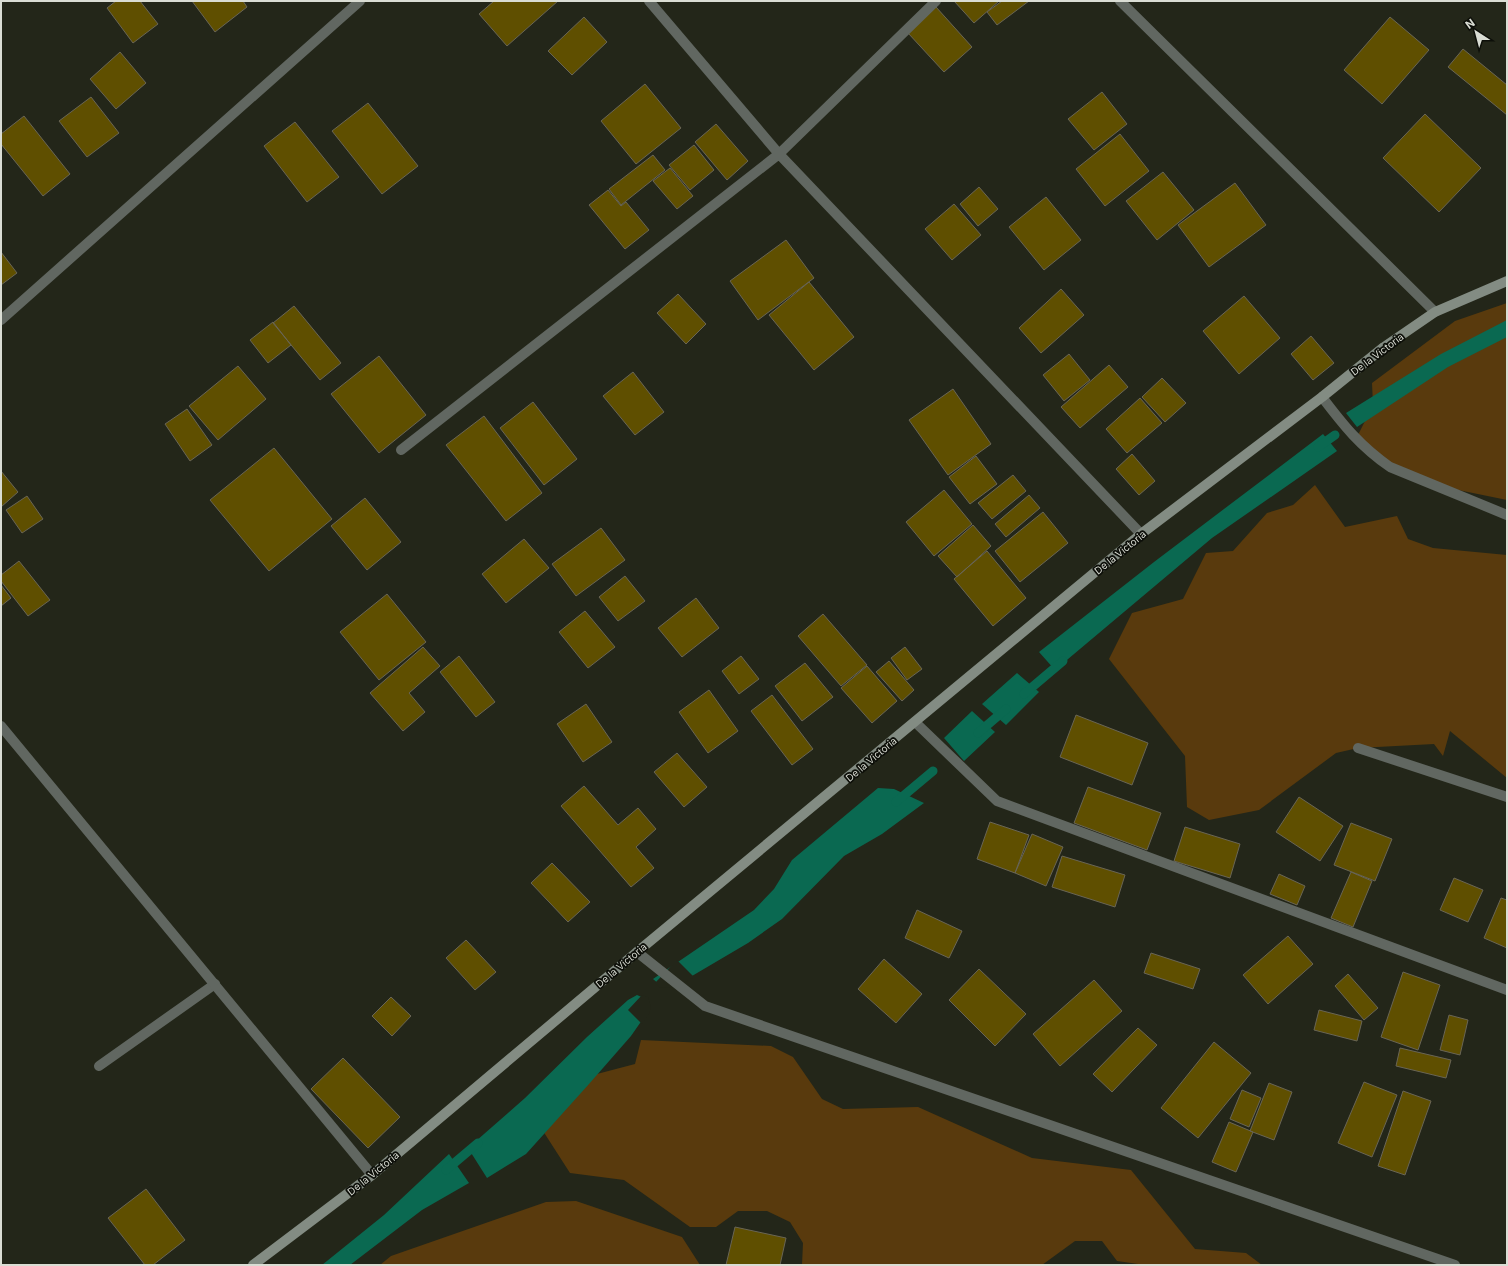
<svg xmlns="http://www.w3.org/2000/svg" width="1508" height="1266" viewBox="0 0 1508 1266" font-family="Inter,sans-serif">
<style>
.green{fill:#593a0d}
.water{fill:#0a6951}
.pier{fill:#232619}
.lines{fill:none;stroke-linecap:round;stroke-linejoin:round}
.stream{stroke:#0a6951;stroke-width:9}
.building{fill:#5f4f00;stroke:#696555}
.service{stroke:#616761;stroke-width:10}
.minor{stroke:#616761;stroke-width:10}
.secondary{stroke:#838c83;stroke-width:10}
.labels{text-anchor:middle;stroke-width:3.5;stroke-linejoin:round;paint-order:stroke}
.street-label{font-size:10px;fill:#daddd4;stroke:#0d0f09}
</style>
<rect width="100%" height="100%" fill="#232619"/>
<path class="green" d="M 1507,303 L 1507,500 L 1429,484 L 1390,467 L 1356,439 L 1373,405 L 1372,383 L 1455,321 Z
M 1315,485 L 1345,527 L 1397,516 L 1408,539 L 1433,548 L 1507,555 L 1507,778 L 1450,731 L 1443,756 L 1434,744 L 1358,748 L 1336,753 L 1259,810 L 1209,820 L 1187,807 L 1185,756 L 1109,659 L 1132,613 L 1183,599 L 1206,553 L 1233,551 L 1267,513 L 1293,505 Z
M 641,1040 L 771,1046 L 793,1057 L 822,1099 L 843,1109 L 918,1107 L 1032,1158 L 1131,1170 L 1195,1249 L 1246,1253 L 1262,1265 L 1145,1265 L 1117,1261 L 1102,1241 L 1075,1241 L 1042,1265 L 802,1265 L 803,1243 L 790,1222 L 767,1211 L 738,1211 L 716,1227 L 690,1227 L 624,1180 L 570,1173 L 543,1131 L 559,1084 L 635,1064 Z
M 576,1201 L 682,1237 L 700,1265 L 380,1265 L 391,1256 L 546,1202 Z"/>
<path class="water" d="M 1507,320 L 1507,337 L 1448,367 L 1357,427 L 1346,413 L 1441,354 Z
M 1323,434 L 1337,451 L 1212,538 L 1055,670 L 1039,652 L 1154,562 Z
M 1017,673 L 1039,692 L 1006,725 L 982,704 Z
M 972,711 L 995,732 L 964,761 L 944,738 Z
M 878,788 L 894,789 L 924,803 L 882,834 L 844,856 L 782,919 L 748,943 L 675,986 L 660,985 L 653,979 L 754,910 L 774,889 L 792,860 Z
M 637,995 L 646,999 L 647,1013 L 631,1036 L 589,1084 L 526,1154 L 487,1178 L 468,1148 L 525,1098 L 587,1037 L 628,1000 Z
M 449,1154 L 469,1183 L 422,1210 L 350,1265 L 322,1265 L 384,1215 Z"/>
<path class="pier" d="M 677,960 L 694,977 L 676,988 L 659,987 L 655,983 Z
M 642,995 L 648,997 L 651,1007 L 649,1014 L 642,1024 L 628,1010 Z"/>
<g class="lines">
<path class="stream" d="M 1318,447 L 1335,435
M 1024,694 L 1063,661
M 978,733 L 1006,709
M 896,802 L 933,771
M 446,1170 L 478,1143"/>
</g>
<path class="building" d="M 116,1 L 140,1 L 158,24 L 133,43 L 107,8 Z
M 192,1 L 243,1 L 247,7 L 215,32 Z
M 494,1 L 558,1 L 507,46 L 479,14 Z
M 954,1 L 999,1 L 974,23 Z
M 1002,1 L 1029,1 L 997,25 L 987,12 Z
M 936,7 L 972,47 L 944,72 L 908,33 Z
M 584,17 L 607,42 L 572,75 L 548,51 Z
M 1390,17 L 1429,50 L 1382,104 L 1344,70 Z
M 1463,49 L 1507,85 L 1507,115 L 1448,67 Z
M 120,52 L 146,83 L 116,109 L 90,79 Z
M 645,84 L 681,128 L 636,164 L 601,121 Z
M 1102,92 L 1127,124 L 1094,150 L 1068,119 Z
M 91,97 L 119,133 L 87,157 L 59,121 Z
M 368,103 L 418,166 L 382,194 L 332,131 Z
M 1425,114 L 1481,168 L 1439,212 L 1383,158 Z
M 24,116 L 70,174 L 43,196 L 1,144 L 1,134 Z
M 295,122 L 339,177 L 307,202 L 264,146 Z
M 716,124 L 748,161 L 727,180 L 695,142 Z
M 1120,134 L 1149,171 L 1105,206 L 1076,169 Z
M 694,145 L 714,170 L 690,190 L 669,165 Z
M 653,155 L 665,170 L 621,205 L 609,189 Z
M 670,168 L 693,196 L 677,209 L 653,181 Z
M 1163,172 L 1194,210 L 1157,240 L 1126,201 Z
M 1235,183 L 1266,225 L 1209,267 L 1178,225 Z
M 979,187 L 998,209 L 978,226 L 960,204 Z
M 608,190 L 621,206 L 626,202 L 649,230 L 625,249 L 589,205 Z
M 1046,197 L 1081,240 L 1044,270 L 1009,227 Z
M 954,204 L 981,235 L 952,260 L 925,229 Z
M 786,240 L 814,278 L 758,320 L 730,281 Z
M 1,252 L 17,273 L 1,285 Z
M 809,282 L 854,337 L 814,370 L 769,315 Z
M 1061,289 L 1084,315 L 1041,353 L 1019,328 Z
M 678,294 L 706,324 L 686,344 L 657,313 Z
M 1244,296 L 1280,338 L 1239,374 L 1203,331 Z
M 294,306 L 341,363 L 320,380 L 273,323 Z
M 273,322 L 291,345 L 268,363 L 250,340 Z
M 1311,336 L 1334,363 L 1313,380 L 1291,354 Z
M 1069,354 L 1090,380 L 1064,401 L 1043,375 Z
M 379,356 L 426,415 L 379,453 L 331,394 Z
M 1109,365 L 1128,387 L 1080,428 L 1061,407 Z
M 238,366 L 266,399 L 218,440 L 189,406 Z
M 633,372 L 664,412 L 635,435 L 603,396 Z
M 1162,378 L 1186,403 L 1165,422 L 1142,397 Z
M 953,389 L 991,444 L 948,475 L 909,420 Z
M 1140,398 L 1162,423 L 1127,453 L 1106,429 Z
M 533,402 L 577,459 L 544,485 L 500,428 Z
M 187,409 L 212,445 L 190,461 L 165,424 Z
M 484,416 L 542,493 L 506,521 L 446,445 Z
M 274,448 L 332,519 L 269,571 L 210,500 Z
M 1132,454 L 1155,481 L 1139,495 L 1116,469 Z
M 976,456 L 997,484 L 970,504 L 949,477 Z
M 1,471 L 18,492 L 1,507 Z
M 1013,475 L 1026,491 L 992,519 L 978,503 Z
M 944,490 L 972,524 L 934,556 L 906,522 Z
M 1029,495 L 1040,508 L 1006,537 L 995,524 Z
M 27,496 L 43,519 L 22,533 L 6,510 Z
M 365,498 L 401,542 L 367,570 L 331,526 Z
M 1043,512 L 1068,543 L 1020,582 L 995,551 Z
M 973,525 L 991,546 L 957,577 L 938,556 Z
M 601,528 L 625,560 L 576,596 L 552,564 Z
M 524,539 L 549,568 L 506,603 L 482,574 Z
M 987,551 L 1026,598 L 993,626 L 954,579 Z
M 19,561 L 50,600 L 28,616 L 1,581 L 1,575 Z
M 625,576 L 645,601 L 618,621 L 599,597 Z
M 1,585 L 11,598 L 1,606 Z
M 387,594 L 426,642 L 379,680 L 340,632 Z
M 696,598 L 719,628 L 682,657 L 658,628 Z
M 585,611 L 615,647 L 588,668 L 559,632 Z
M 823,614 L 867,665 L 841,686 L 798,636 Z
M 423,647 L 440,666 L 409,693 L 425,712 L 403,731 L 370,693 Z
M 905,647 L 922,669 L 907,680 L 891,658 Z
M 459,656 L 495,702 L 476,717 L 440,672 Z
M 741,656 L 759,679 L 739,694 L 722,671 Z
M 889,661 L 914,690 L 902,701 L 876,672 Z
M 805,663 L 833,697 L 802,721 L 775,686 Z
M 867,666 L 897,701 L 872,723 L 841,688 Z
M 709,690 L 738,731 L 708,753 L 679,712 Z
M 772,695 L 813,749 L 792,765 L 751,711 Z
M 586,704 L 612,742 L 583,762 L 557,724 Z
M 1076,715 L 1148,743 L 1132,785 L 1060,757 Z
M 677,753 L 707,787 L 684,807 L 654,772 Z
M 584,786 L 618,825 L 638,808 L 656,829 L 636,847 L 654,868 L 631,887 L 561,806 Z
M 1088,787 L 1161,813 L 1147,850 L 1074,823 Z
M 1299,797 L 1343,826 L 1320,861 L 1276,832 Z
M 990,822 L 1029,835 L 1015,873 L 977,859 Z
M 1351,823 L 1392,839 L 1375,881 L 1334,865 Z
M 1185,827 L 1240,844 L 1230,878 L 1174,861 Z
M 1032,834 L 1063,847 L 1046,886 L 1015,873 Z
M 1062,856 L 1125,875 L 1115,907 L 1052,887 Z
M 552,863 L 590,902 L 568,922 L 531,883 Z
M 1351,872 L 1372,881 L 1353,927 L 1331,918 Z
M 1279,874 L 1305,886 L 1297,905 L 1270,894 Z
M 1454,878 L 1483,890 L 1468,922 L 1440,910 Z
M 1501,898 L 1507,900 L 1507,948 L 1484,938 Z
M 917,910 L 962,931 L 949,958 L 905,938 Z
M 1288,936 L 1313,964 L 1268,1004 L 1243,975 Z
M 466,940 L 496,972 L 475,990 L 446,958 Z
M 1151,953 L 1200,969 L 1193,989 L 1144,973 Z
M 884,959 L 922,994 L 896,1023 L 858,989 Z
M 979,969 L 1026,1014 L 995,1046 L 949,1000 Z
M 1403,972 L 1440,985 L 1418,1050 L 1381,1037 Z
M 1348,974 L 1378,1008 L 1364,1020 L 1335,986 Z
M 1094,980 L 1122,1011 L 1060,1066 L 1033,1034 Z
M 391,997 L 411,1016 L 392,1036 L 372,1016 Z
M 1319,1010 L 1362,1021 L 1357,1041 L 1314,1030 Z
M 1449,1015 L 1468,1020 L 1460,1055 L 1440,1050 Z
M 1138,1028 L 1157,1045 L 1112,1092 L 1093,1074 Z
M 1214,1042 L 1251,1073 L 1198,1138 L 1161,1108 Z
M 1400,1048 L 1451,1060 L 1446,1078 L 1396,1066 Z
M 343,1058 L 400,1117 L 368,1148 L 311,1089 Z
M 1364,1082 L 1397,1095 L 1372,1157 L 1338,1143 Z
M 1269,1083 L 1292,1092 L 1274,1140 L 1250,1131 Z
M 1242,1090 L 1261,1098 L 1249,1127 L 1230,1119 Z
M 1403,1091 L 1431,1101 L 1405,1175 L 1378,1166 Z
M 1229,1122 L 1253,1132 L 1236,1172 L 1212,1162 Z
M 146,1189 L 185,1240 L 153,1265 L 145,1265 L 108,1218 Z
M 735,1227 L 786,1238 L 780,1265 L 726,1265 Z"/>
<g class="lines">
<path class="service" d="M 1120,1 L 1435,312
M 99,1066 L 215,984"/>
<path class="minor" d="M 649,1 L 779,154 L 1141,534
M 1,320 L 360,1
M 1322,397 C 1344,426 1360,446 1390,467 L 1507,515
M 401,450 L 779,154 L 936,1
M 915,722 L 997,801 L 1507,990
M 1,726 L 372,1175
M 1358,748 L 1507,797
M 637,952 L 705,1006 L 1455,1265"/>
<path class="secondary" d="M 253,1265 L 372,1175 L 637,952 L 1141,534 L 1322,397 L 1384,347 L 1435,312 L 1507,281"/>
</g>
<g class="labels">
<g class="street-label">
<text transform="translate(1377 354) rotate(-37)" y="4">De la Victoria</text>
<text transform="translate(1120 552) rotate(-39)" y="4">De la Victoria</text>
<text transform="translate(871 759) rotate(-40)" y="4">De la Victoria</text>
<text transform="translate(621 965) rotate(-40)" y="4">De la Victoria</text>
<text transform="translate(373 1173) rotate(-39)" y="4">De la Victoria</text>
</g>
</g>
<rect width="1508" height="1266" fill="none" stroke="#daddd4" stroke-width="4"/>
<g transform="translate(1476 32) rotate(324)" stroke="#0d0f09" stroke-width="3" paint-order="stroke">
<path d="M0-3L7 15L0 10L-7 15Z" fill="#daddd4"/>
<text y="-6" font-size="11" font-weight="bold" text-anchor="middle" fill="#daddd4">N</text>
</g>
</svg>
